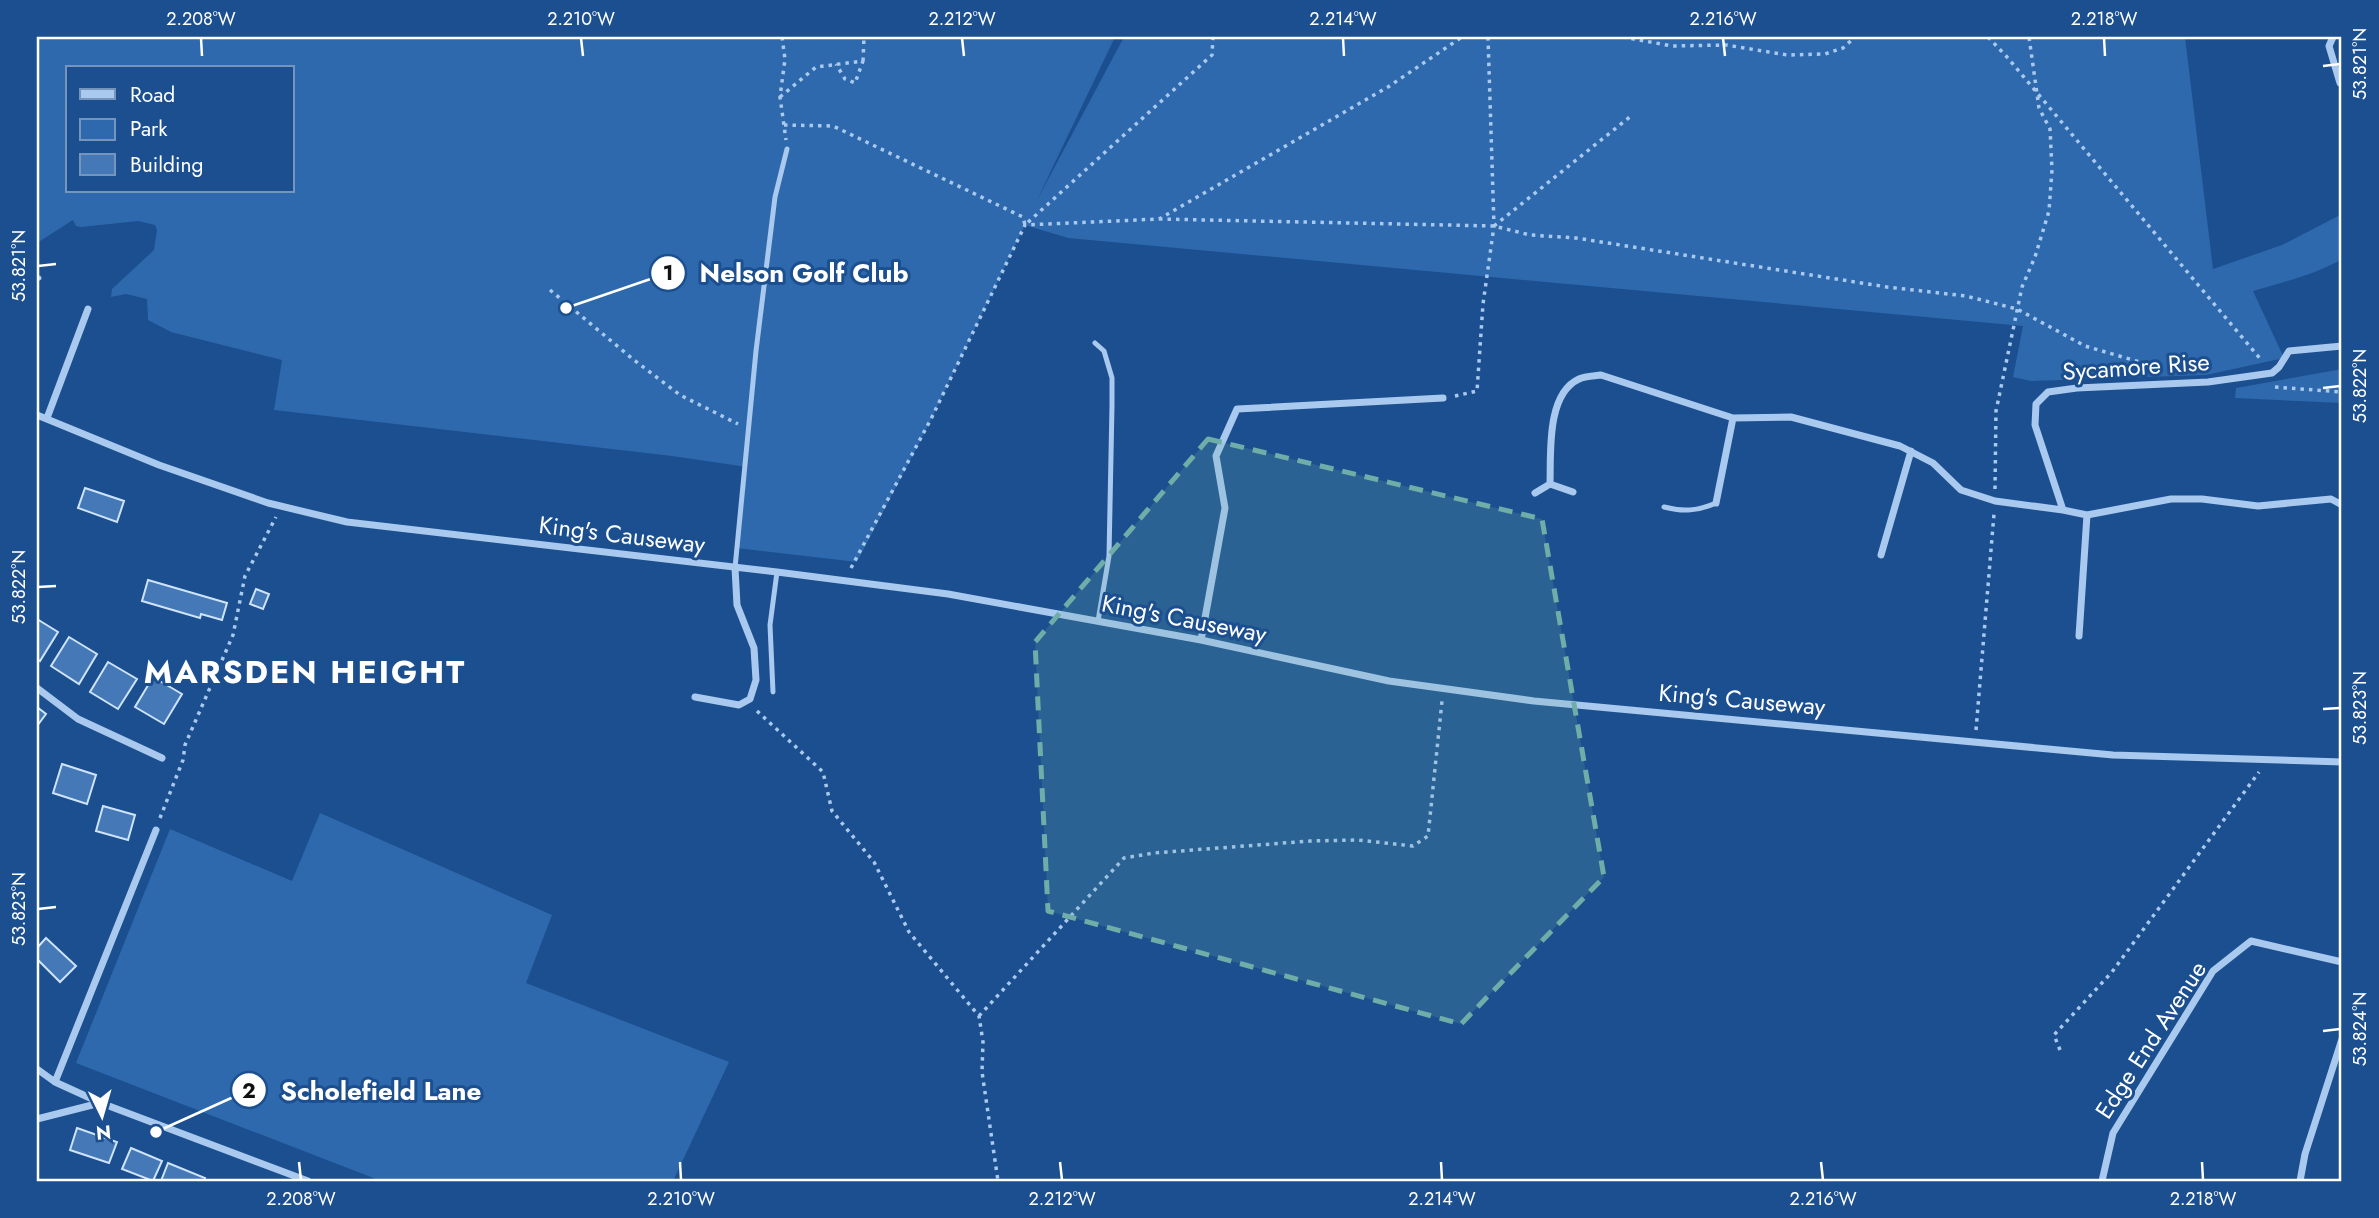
<svg xmlns="http://www.w3.org/2000/svg" width="2379" height="1218" viewBox="0 0 2379 1218" font-family="Jost,sans-serif">
<style>
.green{fill:#2e69ad;fill-rule:evenodd}
.building{fill:#4478b7;stroke:#cfe3fa;stroke-width:2}
.lines{fill:none;stroke-linecap:round;stroke-linejoin:round}
.path{stroke:#a9c9ee;stroke-width:3.5;stroke-dasharray:3.5 5;stroke-linecap:butt}
.lane{stroke:#a9c9ee;stroke-width:5}
.street{stroke:#a9c9ee;stroke-width:7}
.marked{fill:#6fada8;fill-opacity:0.2;stroke:#6fada8;stroke-width:5;stroke-dasharray:14 9;stroke-linejoin:round}
.ticks{fill:none;stroke:#fff;stroke-width:2.5}
.labels{text-anchor:middle;stroke-width:6;stroke-linejoin:round;paint-order:stroke}
.street-label{font-size:24px;fill:#fff;stroke:#1b4f8f}
.district-label{font-size:32px;font-weight:bold;letter-spacing:2px;fill:#fff;stroke:#1b4f8f}
.leader{fill:none;stroke:#fff;stroke-width:2.5}
.callout-dot{fill:#fff;stroke:#1b4f8f;stroke-width:2.5}
.mark-label{font-size:21px;text-anchor:middle;font-weight:bold;fill:#111}
.callout-label{font-size:26px;text-anchor:middle;font-weight:bold;fill:#fff;stroke:#1b4f8f;stroke-width:6;stroke-linejoin:round;paint-order:stroke}
.neatline{fill:none;stroke:#fff;stroke-width:2.5}
.ticks-label{font-size:18px;text-anchor:middle;fill:#fff}
</style>
<rect width="100%" height="100%" fill="#1b4f8f"/>
<path class="green" d="M 37,37 L 1115,37 L 1037,200 L 1124,37 L 2185,37 L 2213,269 L 2282,245 L 2342,214 L 2342,259 C 2315,275 2283,282 2253,291 L 2284,358 L 2206,375 L 2031,381 L 2013,377 L 2023,326 L 1068,238 L 1025,225 L 928,426 L 857,562 L 737,548 L 747,467 L 672,456 L 274,410 L 282,360 L 171,332 L 148,320 L 147,299 L 126,294 L 111,297 L 112,289 L 154,250 L 157,230 L 155,225 L 138,221 L 81,227 L 76,226 L 73,220 L 37,243 ZM 68,68 L 292,68 L 292,191 L 68,191 Z
M 2342,369 L 2342,403 L 2235,398 L 2236,388 Z
M 320,813 L 552,915 L 526,983 L 729,1062 L 673,1181 L 381,1181 L 76,1063 L 170,829 L 292,881 Z"/>
<path class="building" d="M 85,488 L 124,501 L 117,522 L 78,508 Z
M 148,580 L 227,603 L 222,620 L 201,614 L 200,618 L 142,601 Z
M 256,589 L 269,594 L 263,609 L 250,604 Z
M 37,619 L 58,632 L 40,661 L 37,659 Z
M 69,637 L 97,654 L 79,684 L 51,666 Z
M 108,662 L 137,679 L 118,709 L 90,692 Z
M 153,677 L 182,694 L 164,724 L 135,707 Z
M 37,707 L 46,714 L 37,726 Z
M 62,764 L 96,775 L 87,804 L 53,793 Z
M 103,806 L 135,815 L 128,840 L 96,831 Z
M 46,938 L 76,966 L 60,982 L 37,959 L 37,948 Z
M 77,1128 L 117,1142 L 109,1163 L 70,1150 Z
M 131,1148 L 162,1161 L 153,1181 L 122,1169 Z
M 168,1163 L 205,1178 L 204,1181 L 161,1181 Z"/>
<g class="lines">
<path class="path" d="M 782,37 L 785,59 L 780,97 L 786,140
M 1623,37 L 1672,46 L 1726,45 L 1787,55 L 1825,54 L 1843,48 L 1855,37
M 1988,37 L 2007,57 L 2262,361
M 863,61 L 864,37
M 780,97 L 816,67 L 863,61 L 855,83 L 845,79 L 836,64
M 784,125 L 833,126 L 1023,217 L 1025,225 L 1212,55 L 1213,37
M 1159,219 L 1494,226 L 1530,235 L 1576,238 L 1887,287 L 1966,296 L 2017,309 L 2085,346 L 2167,370
M 1494,226 L 1631,116
M 550,290 L 634,360 L 680,395 L 738,424
M 2275,387 L 2342,392
M 1455,396 L 1477,391 L 1483,304 L 1494,226 L 1488,37
M 1995,489 L 1996,411 L 2022,287 L 2035,257 L 2049,211 L 2052,170 L 2050,129 L 2039,108 L 2029,37
M 851,568 L 931,419 L 1025,225 L 1159,219 L 1388,87 L 1462,37
M 757,711 L 823,772 L 832,811 L 874,862 L 909,932 L 979,1016 L 983,1042 L 982,1072 L 998,1181
M 1976,730 L 1994,514
M 160,818 L 183,760 L 185,745 L 233,635 L 245,576 L 276,517
M 979,1016 L 1124,858 L 1154,853 L 1310,841 L 1358,840 L 1413,846 L 1428,836 L 1442,701
M 2060,1050 L 2054,1035 L 2112,972 L 2259,772"/>
<path class="lane" d="M 37,279 L 39,278
M 1095,343 L 1104,351 L 1112,378 L 1112,405 L 1109,556 L 1098,621
M 1664,507 C 1683,512 1698,511 1716,503
M 735,568 L 756,351 L 775,197 L 787,149
M 773,692 L 770,625 L 777,572"/>
<path class="street" d="M 2333,37 L 2329,46 L 2340,83 L 2342,83
M 37,415 L 159,465 L 268,503 L 347,522 L 777,572 L 948,594 L 1201,640 L 1389,681 L 1534,701 L 2113,755 L 2342,762
M 47,418 L 88,309
M 1550,484 C 1551,454 1546,394 1579,379 C 1585,376 1595,376 1601,375 L 1733,418 L 1791,417 L 1900,446 L 1933,463 L 1961,490 L 1995,501 L 2063,510 L 2087,515 L 2171,499 L 2202,499 L 2258,506 L 2331,499 L 2342,505
M 1535,493 L 1550,484 L 1573,492
M 1716,503 L 1733,418
M 2063,510 L 2035,425 L 2036,404 L 2048,392 L 2077,388 L 2208,382 L 2272,373 L 2279,367 L 2289,351 L 2342,346
M 1881,555 L 1911,451
M 2079,636 L 2087,515
M 1201,640 L 1225,508 L 1216,456 L 1237,409 L 1443,398
M 37,688 L 78,719 L 162,758
M 695,697 L 739,705 L 750,699 L 756,680 L 754,648 L 737,605 L 735,568
M 37,1069 L 55,1082 L 101,1103 L 308,1181
M 55,1082 L 156,830
M 37,1119 L 100,1103
M 2102,1181 L 2113,1133 L 2213,971 L 2251,941 L 2342,962
M 2300,1181 L 2305,1154 L 2342,1039"/>
</g>
<path class="marked" d="M 1208,439 L 1542,519 L 1604,877 L 1461,1024 L 1048,911 L 1035,642 Z"/>
<path class="ticks" d="M 201,38 L 202,56M 581,38 L 583,56M 962,38 L 964,56M 1343,38 L 1344,56M 1723,38 L 1725,56M 2104,38 L 2105,56M 2323,66 L 2340,64M 38,266 L 56,264M 2323,388 L 2340,386M 38,587 L 56,586M 2323,709 L 2340,708M 38,909 L 56,907M 2323,1031 L 2340,1029M 299,1162 L 301,1180M 680,1162 L 681,1180M 1060,1162 L 1062,1180M 1441,1162 L 1442,1180M 1821,1162 L 1823,1180M 2202,1162 L 2203,1180"/>
<g class="labels">
<g class="street-label">
<text transform="translate(2136 367) rotate(-4)" y="8">Sycamore Rise</text>
<text transform="translate(622 535) rotate(7)" y="8">King's Causeway</text>
<text transform="translate(1184 619) rotate(11)" y="8">King's Causeway</text>
<text transform="translate(1742 700) rotate(5)" y="8">King's Causeway</text>
<text transform="translate(2151 1040) rotate(-57)" y="8">Edge End Avenue</text>
</g>
<g class="district-label">
<text x="305" y="683">MARSDEN HEIGHT</text>
</g>
</g>
<path class="leader" d="M566 308L668 273M156 1132L249 1090"/>
<g class="callout-dot">
<circle cx="566" cy="308" r="7"/>
<circle cx="156" cy="1132" r="7"/>
<circle cx="668" cy="273" r="18"/>
<circle cx="249" cy="1090" r="18"/>
</g>
<g class="mark-label">
<text x="668" y="280">1</text>
<text x="249" y="1098">2</text>
</g>
<g class="callout-label">
<text x="804" y="282">Nelson Golf Club</text>
<text x="381" y="1100">Scholefield Lane</text>
</g>
<rect width="2379" height="1218" fill="none" stroke="#1b4f8f" stroke-width="77"/>
<rect x="66" y="66" width="228" height="126" fill="#1b4f8f" stroke="#7695bc" stroke-width="2"/>
<rect x="80" y="89" width="35" height="10" fill="#a9c9ee" stroke="#7695bc" stroke-width="2"/>
<text x="130" y="102" font-size="21" fill="#ffffff">Road</text>
<rect x="80" y="119" width="35" height="21" fill="#2e69ad" stroke="#7695bc" stroke-width="2"/>
<text x="130" y="136" font-size="21" fill="#ffffff">Park</text>
<rect x="80" y="154" width="35" height="21" fill="#4478b7" stroke="#7695bc" stroke-width="2"/>
<text x="130" y="172" font-size="21" fill="#ffffff">Building</text>
<g transform="translate(102 1116) rotate(175)" stroke="#1b4f8f" stroke-width="5" paint-order="stroke">
<path d="M0-5L12 26L0 18L-12 26Z" fill="#ffffff"/>
<text y="-10" font-size="19" font-weight="bold" text-anchor="middle" fill="#ffffff">N</text>
</g>
<rect x="38" y="38" width="2302" height="1142" class="neatline"/>
<g class="ticks-label">
<text x="201" y="25">2.208°W</text>
<text x="581" y="25">2.210°W</text>
<text x="962" y="25">2.212°W</text>
<text x="1343" y="25">2.214°W</text>
<text x="1723" y="25">2.216°W</text>
<text x="2104" y="25">2.218°W</text>
<text transform="translate(2360 64) rotate(-90)" y="6">53.821°N</text>
<text transform="translate(19 266) rotate(-90)" y="6">53.821°N</text>
<text transform="translate(2360 386) rotate(-90)" y="6">53.822°N</text>
<text transform="translate(19 587) rotate(-90)" y="6">53.822°N</text>
<text transform="translate(2360 708) rotate(-90)" y="6">53.823°N</text>
<text transform="translate(19 909) rotate(-90)" y="6">53.823°N</text>
<text transform="translate(2360 1029) rotate(-90)" y="6">53.824°N</text>
<text x="301" y="1205">2.208°W</text>
<text x="681" y="1205">2.210°W</text>
<text x="1062" y="1205">2.212°W</text>
<text x="1442" y="1205">2.214°W</text>
<text x="1823" y="1205">2.216°W</text>
<text x="2203" y="1205">2.218°W</text>
</g>
</svg>
